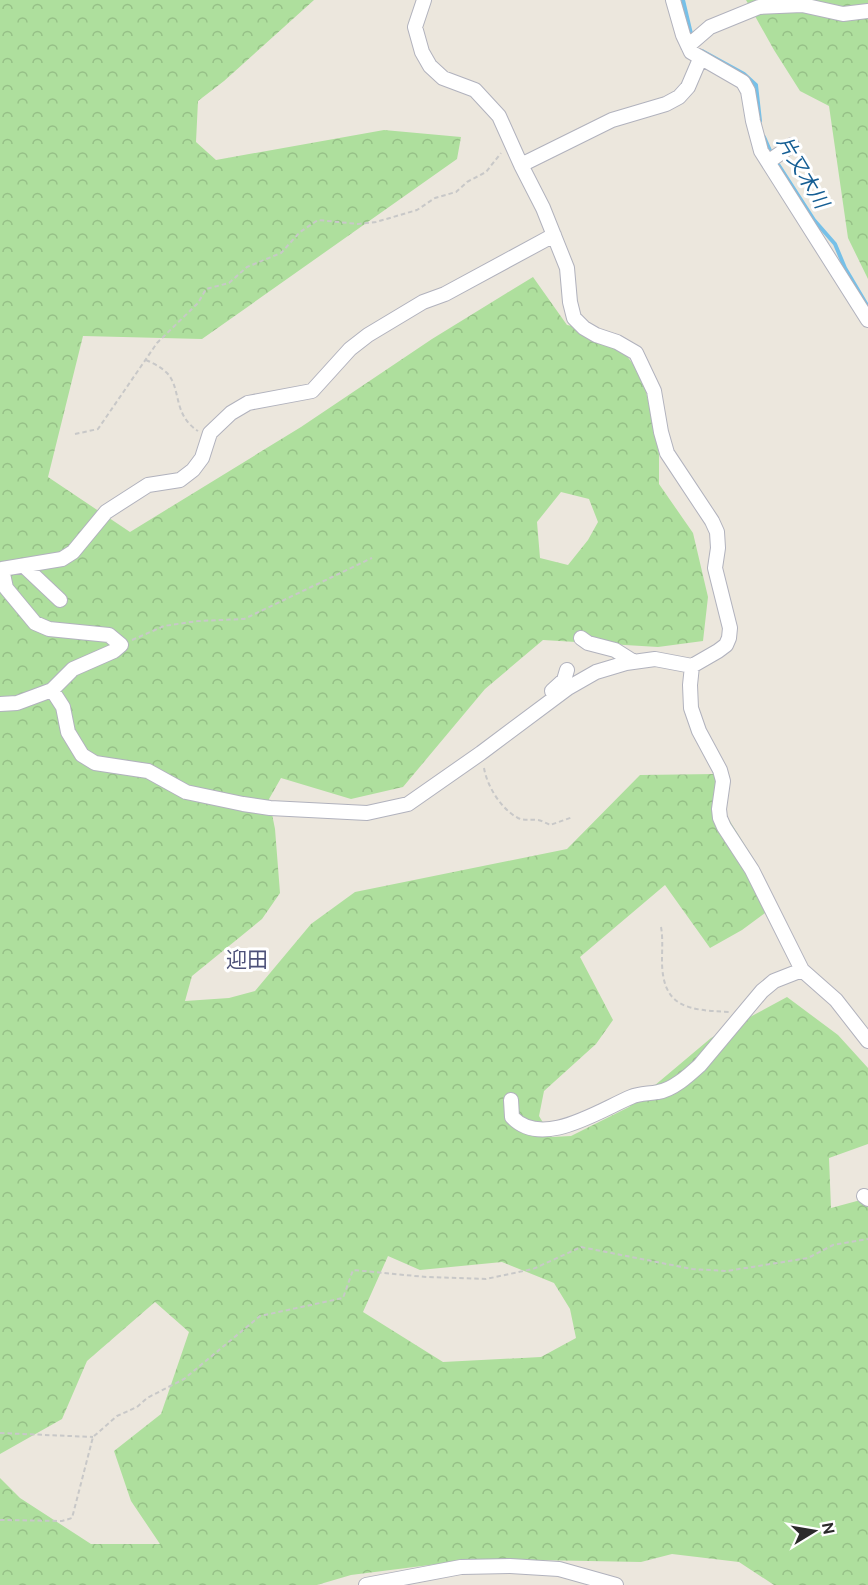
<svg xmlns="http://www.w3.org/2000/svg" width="868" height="1585" viewBox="0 0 868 1585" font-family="Ubuntu,'Noto Sans JP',sans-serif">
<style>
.forest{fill:url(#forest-crowns);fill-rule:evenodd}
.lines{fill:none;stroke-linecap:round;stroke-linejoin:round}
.stream{stroke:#76c0e8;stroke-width:4}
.minor-casing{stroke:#b1b2bd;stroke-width:16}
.path{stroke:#c8c8c8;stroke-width:2;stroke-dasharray:4.5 3;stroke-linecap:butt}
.minor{stroke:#fff;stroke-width:14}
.labels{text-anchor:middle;stroke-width:6;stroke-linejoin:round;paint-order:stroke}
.water-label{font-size:20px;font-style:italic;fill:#155e94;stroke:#fff}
.quarter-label{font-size:21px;fill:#4d5179;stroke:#fff}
</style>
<defs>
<pattern id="forest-crowns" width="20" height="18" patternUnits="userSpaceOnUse" patternTransform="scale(1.5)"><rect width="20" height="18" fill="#aedf9d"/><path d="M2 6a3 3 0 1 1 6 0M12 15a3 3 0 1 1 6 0" fill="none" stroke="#96c087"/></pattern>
</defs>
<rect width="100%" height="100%" fill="#ece7dd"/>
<path class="forest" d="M 0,0 L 314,0 L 224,81 L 198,101 L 196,142 L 216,160 L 384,130 L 461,137 L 457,159 L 202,339 L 83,336 L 48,477 L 130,532 L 301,427 L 432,339 L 533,277 L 567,325 L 609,333 L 643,377 L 659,454 L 659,484 L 693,533 L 708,597 L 703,641 L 658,647 L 543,640 L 485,689 L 403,787 L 351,799 L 281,778 L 269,799 L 275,829 L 280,893 L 262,919 L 192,976 L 185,1001 L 229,998 L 255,991 L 311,924 L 355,892 L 567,849 L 640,775 L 716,774 L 716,799 L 758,866 L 777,904 L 742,930 L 710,948 L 665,885 L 580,957 L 613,1020 L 596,1044 L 544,1091 L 539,1116 L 552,1137 L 571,1136 L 629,1107 L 711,1038 L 787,997 L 838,1035 L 868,1068 L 868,1144 L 829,1158 L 831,1208 L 868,1198 L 868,1585 L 774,1585 L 739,1562 L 672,1554 L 641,1562 L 477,1559 L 351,1575 L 317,1585 L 0,1585 L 0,1478 L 20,1498 L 91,1544 L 160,1544 L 131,1501 L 114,1451 L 161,1414 L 189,1332 L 155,1302 L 87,1361 L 62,1419 L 0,1454 ZM 561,492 L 589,499 L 598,522 L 588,540 L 568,565 L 540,558 L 537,522 ZM 388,1256 L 420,1270 L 502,1262 L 554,1283 L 570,1309 L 576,1338 L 541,1357 L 443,1362 L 363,1312 Z
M 746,0 L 868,0 L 868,279 L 848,238 L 829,106 L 800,91 L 774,50 Z"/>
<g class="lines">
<path class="stream" d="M 683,0 L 692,38
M 702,51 L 744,74 L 756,85 L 760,121
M 764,137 L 772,155
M 776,161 L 814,220 L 835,244 L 845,268 L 868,307"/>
<g class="minor-casing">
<path id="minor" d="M 673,0 L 683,35 L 691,52 L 743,82 L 748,91 L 753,121 L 761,151 L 868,320
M 688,46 L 710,27 L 759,7 L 802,5 L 843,14 L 868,11
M 768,162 L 792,145
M 521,165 L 612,120 L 666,104 L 679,97 L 688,87 L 700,59
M 24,566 L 60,600
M 581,638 L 588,643 L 615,650 L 634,662
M 692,666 L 690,685 L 691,708 L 699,731 L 720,770 L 723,781 L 719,809 L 720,818 L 724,827 L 752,870 L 802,970 L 836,1000 L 868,1041
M 52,690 L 63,707 L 68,732 L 82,755 L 95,763 L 148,771 L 186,792 L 243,804 L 270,808 L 367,813 L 408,804 L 481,753 L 568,688 L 596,672 L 626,663 L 655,659 L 692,666 L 718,651 L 726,645 L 729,638 L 730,628 L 715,568 L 718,548 L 717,532 L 712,521 L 667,453 L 661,432 L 654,391 L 636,353 L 617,342 L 596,335 L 584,328 L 574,318 L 570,302 L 567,268 L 543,208 L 521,165 L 499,116 L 475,90 L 443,78 L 430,66 L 422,52 L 415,27 L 424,0
M 552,691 L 564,680 L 567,670
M 0,704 L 17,703 L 52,690 L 73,669 L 114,651 L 121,645 L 109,635 L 49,629 L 35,623 L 6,588 L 2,569 L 62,559 L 73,552 L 106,512 L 148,485 L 180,480 L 193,470 L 202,458 L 210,433 L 231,413 L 248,403 L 312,391 L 350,349 L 368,335 L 423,302 L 445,294 L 554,235
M 511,1100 L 512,1117 C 542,1149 598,1111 631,1097 C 640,1093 648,1094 658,1092 C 673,1090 689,1075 700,1065 L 762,991 L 774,981 L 802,970
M 864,1196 L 868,1199
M 366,1585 L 461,1567 L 510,1566 L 559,1569 L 616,1585"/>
</g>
<path class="path" d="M 146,360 C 153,363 161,367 167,373 C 182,389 172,414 198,431
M 75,434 L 98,429 L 157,343 L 198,303 L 206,289 L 229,283 L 247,267 L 281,253 L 300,232 L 318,220 L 358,224 L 376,222 L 417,210 L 435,198 L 456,192 L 467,182 L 486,172 L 501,153
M 132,640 L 164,626 L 198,621 L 244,619 L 372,558
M 484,768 C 487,786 501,809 518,818 C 524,821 530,819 537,820 C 541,820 546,823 550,825 L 573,817
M 661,927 C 663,938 662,949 662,960 C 662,1008 688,1010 729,1012
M 0,1433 L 93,1437
M 0,1520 L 62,1521 L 72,1518 L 93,1437 L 117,1416 L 137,1407 L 147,1398 L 184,1379 L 260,1316 L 343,1298 L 353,1270 L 426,1277 L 486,1279 L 533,1269 L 581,1247 L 692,1269 L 727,1271 L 808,1258 L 833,1245 L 868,1239"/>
<use href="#minor" class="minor"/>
</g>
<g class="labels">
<g class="water-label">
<text transform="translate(803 172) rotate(59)" y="7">片又木川</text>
</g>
<g class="quarter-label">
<text x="247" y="967">迎田</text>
</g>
</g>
<g transform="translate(814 1531) rotate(79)" stroke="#ffffff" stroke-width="4.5" paint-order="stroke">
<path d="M0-4.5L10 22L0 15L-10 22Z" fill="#2b2b2b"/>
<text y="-9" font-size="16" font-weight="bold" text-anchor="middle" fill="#2b2b2b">N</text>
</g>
</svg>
